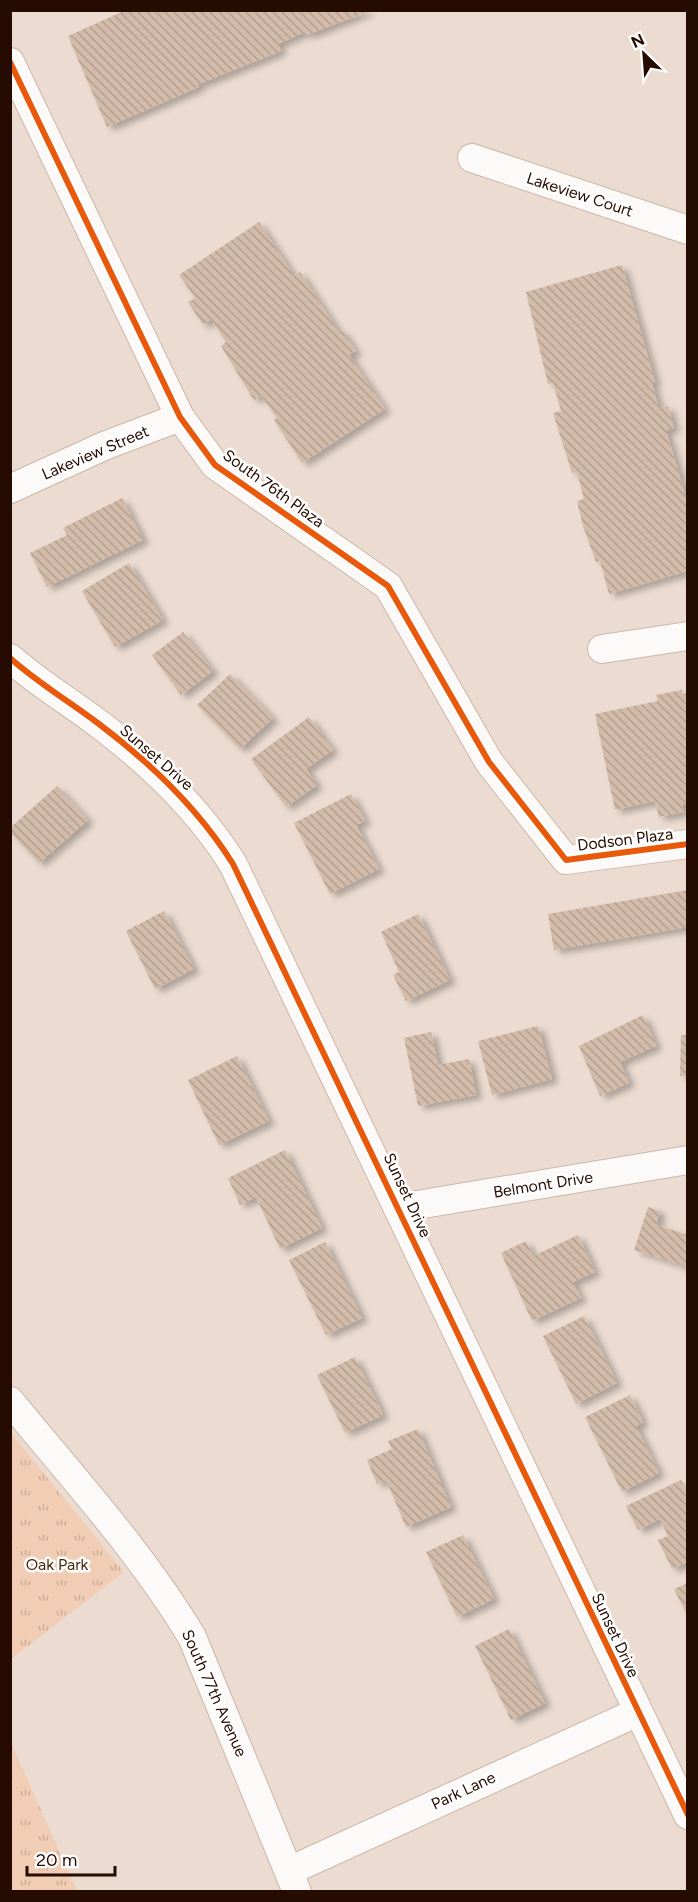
<svg xmlns="http://www.w3.org/2000/svg" width="698" height="1902" viewBox="0 0 698 1902" font-family="Figtree,sans-serif">
<style>
.park{fill:url(#park-tufts)}
.building{fill:url(#building-back-hatch);filter:url(#shadow)}
.lines{fill:none;stroke-linecap:round;stroke-linejoin:round}
.minor-casing{stroke:#ccb7a8;stroke-width:30}
.minor{stroke:#fcfaf8;stroke-width:28}
.cycleway-casing{stroke:#fff;stroke-width:10}
.cycleway{stroke:#e8590c;stroke-width:6}
.labels{text-anchor:middle;stroke-width:5;stroke-linejoin:round;paint-order:stroke}
.street-label{font-size:16px;fill:#250b00;stroke:#fff}
.park-label{font-size:16px;fill:#4b290e;stroke:#fff}
</style>
<defs>
<pattern id="park-tufts" width="24" height="20" patternUnits="userSpaceOnUse" patternTransform="scale(1.5)"><rect width="24" height="20" fill="#f0cdb4"/><path d="M3 7l-1-3M5 7V3M7 7l1-3M15 17l-1-3M17 17v-4M19 17l1-3" fill="none" stroke="#ceaf99"/></pattern>
<pattern id="building-back-hatch" width="6" height="6" patternUnits="userSpaceOnUse" patternTransform="scale(1.5)"><rect width="6" height="6" fill="#d3bbaa"/><path d="M-1 5l2 2M0 0l6 6M5-1l2 2" fill="none" stroke="#b59f90"/></pattern>
<filter id="shadow"><feDropShadow dx="6" dy="4" stdDeviation="3" flood-color="#0004"/></filter>
</defs>
<rect width="100%" height="100%" fill="#ebdbd0"/>
<path class="park" d="M 11,1433 L 124,1572 L 11,1659 L 10,1659 Z
M 11,1743 L 77,1891 L 11,1891 Z"/>
<path class="building" d="M 126,10 L 369,10 L 369,11 L 307,35 L 305,32 L 278,44 L 281,51 L 197,85 L 199,87 L 107,127 L 68,36 Z
M 259,222 L 294,276 L 300,272 L 339,332 L 342,330 L 356,351 L 349,355 L 385,409 L 302,463 L 274,420 L 277,418 L 261,395 L 254,400 L 241,379 L 221,346 L 226,342 L 211,319 L 203,325 L 188,302 L 195,298 L 179,275 Z
M 622,265 L 655,382 L 652,383 L 659,409 L 668,406 L 674,428 L 666,430 L 688,505 L 688,571 L 609,594 L 600,561 L 596,562 L 583,526 L 577,501 L 584,499 L 577,472 L 572,473 L 553,413 L 561,411 L 553,383 L 548,384 L 526,292 Z
M 122,498 L 143,540 L 47,587 L 30,553 L 67,535 L 63,528 Z
M 129,563 L 163,620 L 115,647 L 82,591 Z
M 183,632 L 213,671 L 181,695 L 152,655 Z
M 230,674 L 273,718 L 240,749 L 197,705 Z
M 682,690 L 682,694 L 688,693 L 688,803 L 682,804 L 684,812 L 659,817 L 655,801 L 615,810 L 595,714 L 658,701 L 656,695 Z
M 309,717 L 333,750 L 306,769 L 317,785 L 286,807 L 251,759 Z
M 57,786 L 88,820 L 39,863 L 10,832 L 10,828 Z
M 351,794 L 365,821 L 356,825 L 379,869 L 330,894 L 294,823 Z
M 688,890 L 688,927 L 554,950 L 548,914 Z
M 164,911 L 194,969 L 155,989 L 126,931 Z
M 418,914 L 450,980 L 406,1001 L 393,975 L 399,972 L 381,932 Z
M 643,1015 L 656,1046 L 620,1062 L 629,1083 L 600,1096 L 579,1046 Z
M 538,1026 L 552,1079 L 492,1095 L 478,1041 Z
M 431,1032 L 438,1065 L 469,1059 L 476,1095 L 418,1106 L 404,1038 Z
M 681,1035 L 688,1035 L 688,1076 L 680,1076 Z
M 237,1056 L 269,1121 L 219,1145 L 188,1080 Z
M 285,1150 L 322,1228 L 280,1249 L 256,1197 L 240,1205 L 228,1178 Z
M 648,1207 L 660,1211 L 656,1225 L 688,1235 L 688,1267 L 634,1250 Z
M 578,1235 L 595,1272 L 573,1282 L 581,1298 L 532,1321 L 501,1253 L 526,1241 L 533,1256 Z
M 325,1242 L 362,1318 L 326,1335 L 289,1260 Z
M 584,1316 L 617,1383 L 576,1404 L 543,1336 Z
M 355,1357 L 383,1415 L 345,1433 L 317,1375 Z
M 630,1395 L 643,1422 L 636,1426 L 659,1473 L 622,1492 L 585,1417 Z
M 418,1429 L 451,1507 L 406,1527 L 386,1480 L 377,1484 L 367,1460 L 392,1449 L 388,1441 Z
M 681,1480 L 688,1495 L 688,1562 L 672,1569 L 658,1540 L 668,1536 L 660,1519 L 638,1530 L 626,1506 Z
M 463,1535 L 494,1599 L 457,1617 L 426,1552 Z
M 688,1583 L 688,1617 L 674,1589 Z
M 509,1629 L 545,1703 L 511,1720 L 475,1646 Z"/>
<g class="lines">
<g class="minor-casing">
<path id="minor" d="M 10,62 L 180,417 L 215,465 L 388,586 L 489,762 L 566,860 L 688,844
M 472,158 L 688,230
M 10,489 L 104,446 L 180,417
M 602,649 L 688,636
M 10,658 C 38,683 70,702 99,724 C 152,764 198,808 233,864 L 688,1815
M 399,1208 L 688,1160
M 10,1401 C 73,1478 141,1552 192,1637 L 297,1892
M 289,1871 L 638,1712"/>
</g>
<use href="#minor" class="minor"/>
<g class="cycleway-casing">
<path id="cycleway" d="M 10,62 L 180,417 L 215,465 L 388,586 L 489,762 L 566,860 L 688,844
M 10,658 C 38,683 70,702 99,724 C 152,764 198,808 233,864 L 688,1815"/>
</g>
<use href="#cycleway" class="cycleway"/>
</g>
<g class="labels">
<g class="street-label">
<text transform="translate(580 194) rotate(18)" y="6">Lakeview Court</text>
<text transform="translate(95 452) rotate(-23)" y="6">Lakeview Street</text>
<text transform="translate(274 488) rotate(36)" y="6">South 76th Plaza</text>
<text transform="translate(157 757) rotate(41)" y="6">Sunset Drive</text>
<text transform="translate(625 839) rotate(-7)" y="6">Dodson Plaza</text>
<text transform="translate(543 1184) rotate(-9)" y="6">Belmont Drive</text>
<text transform="translate(408 1195) rotate(65)" y="6">Sunset Drive</text>
<text transform="translate(616 1635) rotate(65)" y="6">Sunset Drive</text>
<text transform="translate(215 1693) rotate(66)" y="6">South 77th Avenue</text>
<text transform="translate(463 1790) rotate(-25)" y="6">Park Lane</text>
</g>
<g class="park-label">
<text x="57" y="1570">Oak Park</text>
</g>
</g>
<rect width="698" height="1902" fill="none" stroke="#250b00" stroke-width="24"/>
<g transform="translate(644 54) rotate(335)" stroke="#ffffff" stroke-width="4.5" paint-order="stroke">
<path d="M0-4.5L10 22L0 15L-10 22Z" fill="#250b00"/>
<text y="-9" font-size="16" font-weight="bold" text-anchor="middle" fill="#250b00">N</text>
</g>
<path d="M27 1866v9h88v-9" fill="none" stroke="#250b00" stroke-width="3"/>
<text x="36" y="1866" font-size="18" fill="#250b00" stroke="#ffffff" stroke-width="4.5" paint-order="stroke">20 m</text>
</svg>
